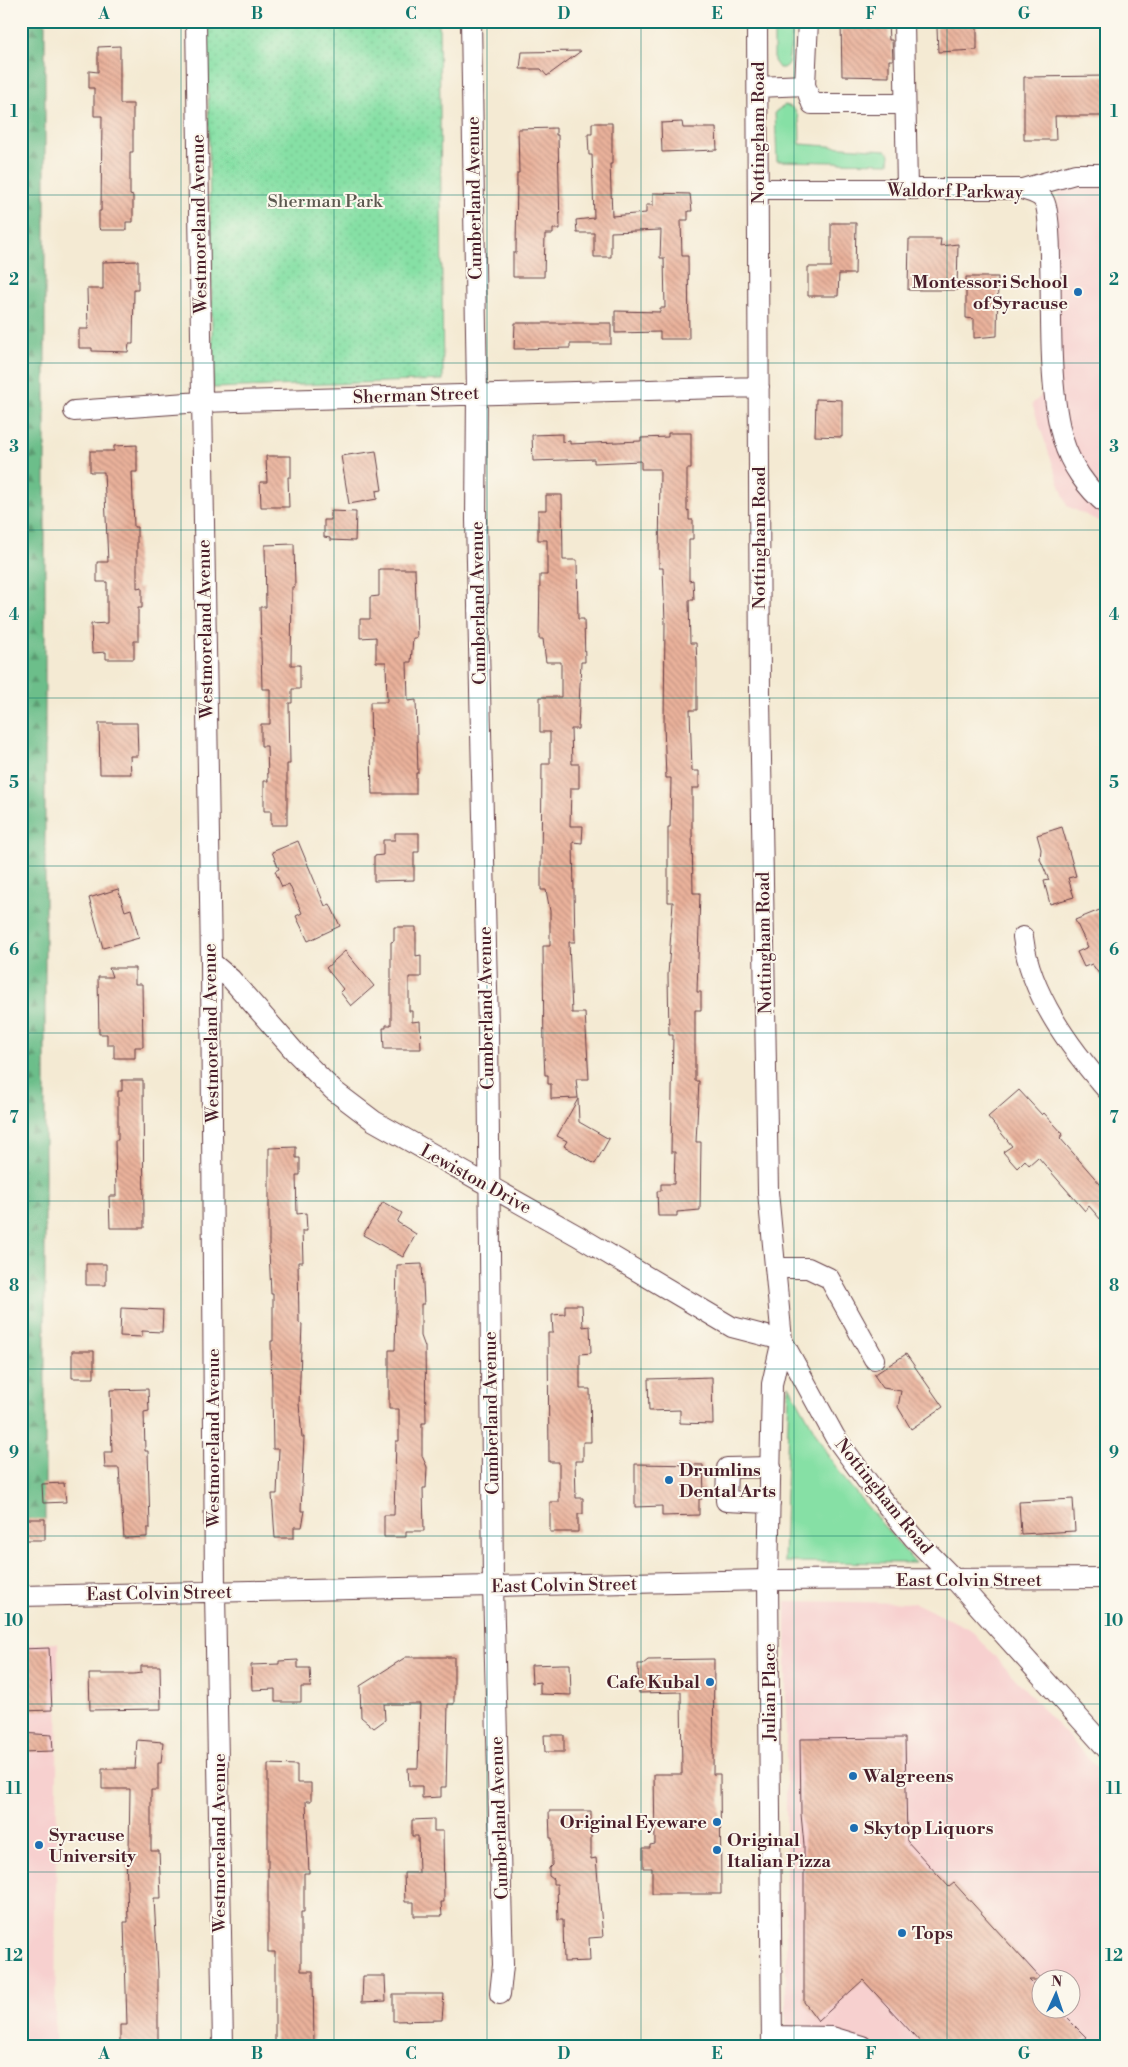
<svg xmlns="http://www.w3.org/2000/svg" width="1128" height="2067" viewBox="0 0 1128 2067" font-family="'Libre Bodoni',serif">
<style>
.built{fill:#f7d0cf;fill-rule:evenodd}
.grass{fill:#86e0a5;stroke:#688068}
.forest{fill:url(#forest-firs);stroke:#5b6e5a}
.park{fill:url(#park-dots);stroke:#688068}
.building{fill:url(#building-back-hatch)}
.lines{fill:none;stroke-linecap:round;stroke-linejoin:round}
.minor-casing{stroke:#643d44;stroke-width:22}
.minor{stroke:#fff;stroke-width:20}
.grid{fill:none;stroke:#0f766e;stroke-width:1;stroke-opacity:0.55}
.poi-dot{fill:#1f6fb2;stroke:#fbf7ec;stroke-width:2}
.labels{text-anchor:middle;stroke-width:4;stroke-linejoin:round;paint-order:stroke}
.street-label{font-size:18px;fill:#4a1f2b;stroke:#fbf7ec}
.park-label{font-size:18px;fill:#5c5950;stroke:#fbf7ec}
.poi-label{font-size:18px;font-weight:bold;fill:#4a1f2b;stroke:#fbf7ec;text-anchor:start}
.neatline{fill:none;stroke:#0f766e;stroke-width:2}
.grid-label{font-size:16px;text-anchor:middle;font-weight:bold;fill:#0f766e}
</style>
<defs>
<pattern id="forest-firs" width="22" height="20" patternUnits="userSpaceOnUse" patternTransform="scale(1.25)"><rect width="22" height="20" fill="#6cbe8a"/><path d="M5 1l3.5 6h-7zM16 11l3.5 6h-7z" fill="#5b9a71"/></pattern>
<pattern id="park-dots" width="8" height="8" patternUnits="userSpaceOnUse" patternTransform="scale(1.25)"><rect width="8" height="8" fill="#86e0a5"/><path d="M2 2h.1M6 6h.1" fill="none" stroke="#75c08e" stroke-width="1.8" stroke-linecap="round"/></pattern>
<pattern id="building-back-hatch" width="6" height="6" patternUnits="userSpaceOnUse" patternTransform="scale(1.25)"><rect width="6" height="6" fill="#eab29b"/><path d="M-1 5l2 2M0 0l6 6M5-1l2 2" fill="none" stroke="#c0907f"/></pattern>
</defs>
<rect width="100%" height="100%" fill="#fbf7ec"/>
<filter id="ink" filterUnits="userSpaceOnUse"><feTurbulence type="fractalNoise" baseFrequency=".02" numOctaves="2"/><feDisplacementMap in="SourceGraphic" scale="10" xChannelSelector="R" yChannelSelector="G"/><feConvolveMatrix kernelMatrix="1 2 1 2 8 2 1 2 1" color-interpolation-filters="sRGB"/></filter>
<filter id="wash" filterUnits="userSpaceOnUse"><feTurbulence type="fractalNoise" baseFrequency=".0096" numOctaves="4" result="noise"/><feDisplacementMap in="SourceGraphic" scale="20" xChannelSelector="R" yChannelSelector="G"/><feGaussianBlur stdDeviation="1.12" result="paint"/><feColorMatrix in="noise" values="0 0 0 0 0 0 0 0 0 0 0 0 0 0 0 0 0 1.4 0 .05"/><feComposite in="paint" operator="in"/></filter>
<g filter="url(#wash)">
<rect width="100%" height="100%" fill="#f4ead3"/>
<path class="built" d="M 1107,177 L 1107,525 L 1067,506 L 1032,404 L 1041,396 L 1059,188 Z
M 786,1601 L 915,1603 L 970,1629 L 1107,1779 L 1107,2046 L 786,2046 ZM 1040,1980 L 1070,1980 L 1070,2010 L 1040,2010 Z
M 58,1643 L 55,2046 L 21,2046 L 21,1644 Z"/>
<path class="grass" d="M 774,21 L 794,21 L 788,65 L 784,68 L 779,68 L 774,61 Z
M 785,105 C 803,108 799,130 800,144 L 886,150 L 890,154 L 889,163 L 777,161 L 775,112 Z
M 789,1385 L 829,1457 L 845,1480 L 915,1563 L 784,1562 Z"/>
<path class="forest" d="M 21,21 L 45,21 L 45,1520 L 21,1519 Z"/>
<path class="park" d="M 207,21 L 439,21 L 443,380 L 213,388 Z"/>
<g id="blocks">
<path class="building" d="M 943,21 L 977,21 L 977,50 L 938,52 L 937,28 Z
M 841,23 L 888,24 L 889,40 L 892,40 L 893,60 L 889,60 L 889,77 L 842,76 Z
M 120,46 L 120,104 L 133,104 L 133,152 L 130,152 L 130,195 L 133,196 L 133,222 L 126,222 L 126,230 L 101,230 L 99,228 L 99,211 L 101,211 L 102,116 L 94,116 L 94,88 L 89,88 L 89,71 L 98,72 L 98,47 Z
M 581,51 L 547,76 L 541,69 L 520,69 L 522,52 Z
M 1107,76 L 1107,116 L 1055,116 L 1056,140 L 1024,140 L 1024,77 Z
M 682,122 L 683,128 L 716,128 L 717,150 L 662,152 L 661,123 Z
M 592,123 L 612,123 L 612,164 L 610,164 L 612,216 L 646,213 L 646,205 L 653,205 L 653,193 L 690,194 L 692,211 L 688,211 L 688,220 L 681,220 L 682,256 L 688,256 L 689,339 L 660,339 L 660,332 L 615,333 L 615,311 L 660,312 L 660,308 L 665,308 L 664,258 L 660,258 L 661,230 L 611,232 L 611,257 L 594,257 L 594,233 L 577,233 L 576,220 L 594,218 L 592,155 L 589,155 L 588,134 L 592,134 Z
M 556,128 L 556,135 L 558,135 L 560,229 L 553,229 L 553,234 L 545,234 L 544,277 L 513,277 L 513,253 L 516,253 L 517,173 L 519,173 L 518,129 Z
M 831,223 L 856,223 L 855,274 L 839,274 L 838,296 L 808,296 L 808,267 L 831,267 Z
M 909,239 L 941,239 L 940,246 L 958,244 L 957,290 L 908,290 Z
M 138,261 L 138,290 L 134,290 L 133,344 L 129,344 L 128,352 L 92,351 L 92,348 L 79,348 L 79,329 L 88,329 L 87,289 L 103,289 L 103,262 Z
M 966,277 L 998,277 L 997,336 L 974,338 L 974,319 L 966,318 Z
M 515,323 L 611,323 L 611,344 L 570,344 L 570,348 L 514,349 Z
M 816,399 L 842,400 L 842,437 L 815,436 Z
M 668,433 L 691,433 L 691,469 L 687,469 L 687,511 L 689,510 L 689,520 L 693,520 L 693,539 L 689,539 L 689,581 L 693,580 L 694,600 L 689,600 L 690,643 L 696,643 L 697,663 L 697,710 L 690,710 L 692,771 L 699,771 L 699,788 L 692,788 L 692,830 L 693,893 L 700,893 L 697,992 L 701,992 L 701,1010 L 695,1010 L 695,1081 L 699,1081 L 696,1142 L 701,1142 L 700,1210 L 677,1212 L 677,1216 L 658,1216 L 657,1191 L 661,1191 L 661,1184 L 674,1184 L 675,1152 L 671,1152 L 673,1035 L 669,1035 L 668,975 L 673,902 L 668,902 L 668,827 L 670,827 L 671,778 L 666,778 L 664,725 L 665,622 L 663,568 L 659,568 L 660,469 L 641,469 L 641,461 L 594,463 L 594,459 L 533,461 L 532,435 L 562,434 L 562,442 L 570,441 L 570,444 L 641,441 L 641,438 L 668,437 Z
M 137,445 L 137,472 L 132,472 L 134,527 L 137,527 L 137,588 L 142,587 L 142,608 L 138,608 L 138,641 L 134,641 L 134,659 L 106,659 L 106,652 L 92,653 L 91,624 L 107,623 L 107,582 L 97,582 L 97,562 L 108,562 L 104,472 L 90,472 L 90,451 L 114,451 L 114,446 Z
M 376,451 L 382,490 L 376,491 L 377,499 L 349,504 L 341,456 Z
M 266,456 L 291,456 L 291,477 L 288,477 L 289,507 L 261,507 L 260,482 L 267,482 Z
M 546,495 L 562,495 L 563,560 L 577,560 L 578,619 L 584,619 L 585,662 L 581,662 L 578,729 L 571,729 L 572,764 L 579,764 L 579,788 L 571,788 L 570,826 L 583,826 L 582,843 L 573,842 L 575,942 L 569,942 L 572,1013 L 585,1013 L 589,1079 L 576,1079 L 578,1098 L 551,1099 L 551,1084 L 548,1084 L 548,1075 L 545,1075 L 544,1055 L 543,946 L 550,946 L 550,911 L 546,890 L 541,890 L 541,870 L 542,764 L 550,764 L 550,732 L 540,732 L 540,697 L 561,697 L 561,662 L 546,662 L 543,639 L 539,639 L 540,575 L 547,575 L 547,540 L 538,540 L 538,510 L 546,510 Z
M 331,511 L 356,512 L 355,541 L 330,540 L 330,538 L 324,537 L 324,520 L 331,520 Z
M 294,544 L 295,587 L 292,587 L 291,665 L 300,665 L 300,689 L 292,689 L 292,703 L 289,703 L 290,764 L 287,764 L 287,825 L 271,825 L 271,811 L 264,811 L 264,781 L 268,781 L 267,746 L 261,746 L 261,724 L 270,724 L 270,689 L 262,689 L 260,607 L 266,607 L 265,545 Z
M 379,569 L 415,569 L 417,638 L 413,638 L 411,662 L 407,662 L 408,701 L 416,700 L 418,773 L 416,773 L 416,794 L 372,794 L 370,702 L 387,702 L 386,662 L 376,662 L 376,637 L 360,638 L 360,619 L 370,619 L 370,597 L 379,596 Z
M 99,723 L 137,723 L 138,756 L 130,756 L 131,774 L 100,774 Z
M 1062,827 L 1076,876 L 1068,878 L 1074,897 L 1050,904 L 1044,881 L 1049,880 L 1040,859 L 1041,849 L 1037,835 Z
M 395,833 L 419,833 L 419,852 L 414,852 L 414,880 L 374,881 L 374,856 L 383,855 L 383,840 L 395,840 Z
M 298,841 L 325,906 L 330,904 L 340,926 L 308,941 L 296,916 L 302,913 L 289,884 L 282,887 L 275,871 L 279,869 L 272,852 Z
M 118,889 L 125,911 L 131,909 L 139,938 L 103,948 L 89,898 Z
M 1107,907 L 1107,985 L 1092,964 L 1084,967 L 1077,952 L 1088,947 L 1075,920 Z
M 394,927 L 416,927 L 416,956 L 421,955 L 421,977 L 409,977 L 409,1011 L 412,1011 L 412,1022 L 420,1021 L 421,1049 L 384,1049 L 383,1028 L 386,1028 L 386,1025 L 391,1025 L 391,942 L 394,941 Z
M 345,951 L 374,986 L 351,1006 L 340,992 L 343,989 L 326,968 Z
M 109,968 L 135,968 L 135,984 L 142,984 L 143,1047 L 135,1047 L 135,1058 L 114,1058 L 114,1045 L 107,1045 L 107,1034 L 99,1034 L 98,977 L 112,977 Z
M 122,1080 L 143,1080 L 144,1228 L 110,1228 L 109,1196 L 116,1196 L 115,1140 L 118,1140 L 118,1091 L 122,1091 Z
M 1019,1090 L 1042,1115 L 1044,1113 L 1063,1134 L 1060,1138 L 1107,1192 L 1107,1227 L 1089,1206 L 1085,1211 L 1038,1157 L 1029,1165 L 1025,1160 L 1017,1168 L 1003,1152 L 1012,1146 L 988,1117 Z
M 578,1099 L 579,1122 L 609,1139 L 595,1164 L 564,1146 L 567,1141 L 557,1136 Z
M 296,1147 L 296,1158 L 300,1158 L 300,1175 L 296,1175 L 297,1214 L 306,1213 L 307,1231 L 302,1231 L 303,1262 L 298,1262 L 299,1323 L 302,1324 L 299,1404 L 302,1437 L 304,1437 L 301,1511 L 305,1511 L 302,1527 L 294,1527 L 294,1538 L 275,1538 L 272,1494 L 277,1494 L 279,1449 L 273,1449 L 271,1341 L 273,1341 L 273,1294 L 271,1294 L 269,1250 L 269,1148 Z
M 383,1202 L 402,1213 L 397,1222 L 416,1234 L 403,1257 L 363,1235 Z
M 86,1264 L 106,1264 L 106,1285 L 86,1285 Z
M 422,1264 L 424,1304 L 421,1304 L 421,1336 L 425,1347 L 426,1423 L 422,1423 L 422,1456 L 427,1467 L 426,1488 L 423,1488 L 424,1531 L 406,1531 L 406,1537 L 384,1537 L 384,1515 L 394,1515 L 396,1441 L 399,1441 L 399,1409 L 389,1409 L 389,1350 L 395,1350 L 397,1265 Z
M 565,1305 L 582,1305 L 583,1327 L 590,1326 L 591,1353 L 580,1354 L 580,1389 L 590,1389 L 591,1442 L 583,1442 L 583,1461 L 575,1461 L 576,1498 L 583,1498 L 583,1514 L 578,1514 L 578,1532 L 550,1532 L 550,1502 L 559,1502 L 559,1462 L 549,1462 L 548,1333 L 553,1333 L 552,1315 L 565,1314 Z
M 121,1308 L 163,1310 L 162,1332 L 142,1331 L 142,1337 L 120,1336 Z
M 72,1351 L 94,1351 L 94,1378 L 72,1378 Z
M 906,1354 L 943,1407 L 911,1429 L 898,1407 L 901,1391 L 883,1388 L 874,1375 Z
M 712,1377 L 713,1424 L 680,1423 L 680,1410 L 649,1411 L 648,1379 Z
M 148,1389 L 149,1411 L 144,1412 L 145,1451 L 148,1451 L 150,1528 L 147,1528 L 147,1537 L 124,1538 L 119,1468 L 105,1468 L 104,1452 L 112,1452 L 110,1390 Z
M 635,1464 L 703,1465 L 704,1495 L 702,1499 L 699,1499 L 699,1515 L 662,1516 L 662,1506 L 635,1507 Z
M 64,1483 L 66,1502 L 43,1503 L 42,1484 Z
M 1073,1499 L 1075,1531 L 1021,1534 L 1019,1502 Z
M 21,1519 L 45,1519 L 45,1540 L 21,1540 Z
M 49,1648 L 52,1710 L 21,1711 L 21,1649 Z
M 406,1657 L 454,1657 L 454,1704 L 448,1704 L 446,1787 L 441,1787 L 441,1797 L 422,1798 L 422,1786 L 409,1786 L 408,1768 L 418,1768 L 420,1704 L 384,1704 L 385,1720 L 374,1728 L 361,1717 L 360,1686 Z
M 714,1659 L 713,1774 L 720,1774 L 721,1894 L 652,1894 L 652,1868 L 643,1868 L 643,1848 L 650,1848 L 650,1845 L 655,1844 L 654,1774 L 682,1774 L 681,1692 L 639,1693 L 638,1664 L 643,1664 L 648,1660 Z
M 298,1660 L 298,1668 L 310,1668 L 311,1687 L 301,1687 L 301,1702 L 275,1702 L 275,1689 L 252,1690 L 251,1665 L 279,1664 L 279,1661 Z
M 561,1664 L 570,1664 L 571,1695 L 540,1694 L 540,1682 L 532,1683 L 531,1665 Z
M 141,1666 L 160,1666 L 161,1709 L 90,1710 L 89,1674 L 134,1674 L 141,1673 Z
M 21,1733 L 52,1735 L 53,1751 L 21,1752 Z
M 544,1735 L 564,1735 L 564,1752 L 545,1752 Z
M 905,1738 L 907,1841 L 949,1887 L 954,1883 L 1042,1980 L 1029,1980 L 1040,1991 L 1040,2010 L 1059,2010 L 1086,2037 L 1076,2046 L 924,2046 L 863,1980 L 818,2021 L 804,2002 L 804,1845 L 801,1814 L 800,1739 Z
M 137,1740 L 163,1742 L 161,1763 L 158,1763 L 158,1790 L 151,1790 L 151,1851 L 159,1851 L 161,1898 L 154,1898 L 158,1972 L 158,2045 L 129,2045 L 129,2042 L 120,2042 L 120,2025 L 127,2025 L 124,1922 L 128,1922 L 126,1851 L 129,1851 L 130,1789 L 102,1789 L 102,1769 L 135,1769 Z
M 268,1764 L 297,1765 L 297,1783 L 311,1783 L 311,1801 L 306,1801 L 309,1873 L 304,1873 L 304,1912 L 301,1912 L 301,1971 L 313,1971 L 314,2046 L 275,2046 L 275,1952 L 268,1952 Z
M 549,1811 L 591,1811 L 591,1859 L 596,1858 L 603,1937 L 589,1938 L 590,1961 L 564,1962 L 563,1920 L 558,1920 L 557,1884 L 553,1884 L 553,1879 L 549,1876 L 549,1868 L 552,1865 L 552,1838 L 550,1838 Z
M 434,1819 L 434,1831 L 443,1831 L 444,1902 L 441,1902 L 442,1916 L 414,1916 L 414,1902 L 405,1902 L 404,1873 L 419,1873 L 418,1836 L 412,1836 L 412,1820 Z
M 363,1976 L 385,1976 L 386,2001 L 362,2002 Z
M 393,1994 L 444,1994 L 442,2020 L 393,2021 Z"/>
</g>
</g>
<g filter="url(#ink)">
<use href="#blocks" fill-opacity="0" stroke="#643d44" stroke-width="1"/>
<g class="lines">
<g class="minor-casing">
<path id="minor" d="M 196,21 L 211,962 L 215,1592 L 223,2046
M 471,21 L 477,393 L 476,520 L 488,1030 L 493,1586 L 503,1965 L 500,1994
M 757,21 L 760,697 L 768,1192 L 782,1340 L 835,1437 L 870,1485 L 913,1537 L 955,1580 L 1107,1749
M 904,21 L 907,189
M 805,85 L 812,104 L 905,104
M 758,87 L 805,85 L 808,21
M 758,189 L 1022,189 C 1030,192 1040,193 1044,201 C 1049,209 1050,247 1050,258 C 1052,313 1048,388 1063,440 C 1070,464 1087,489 1107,505
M 1022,189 L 1075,174 L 1107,174
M 74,411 L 201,402 L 759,387
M 1023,937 C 1030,994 1070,1048 1107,1090
M 211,962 L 231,979 L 295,1052 L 333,1090 L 374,1121 L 578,1236 L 732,1327 L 782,1340 L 772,1384 L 768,1580 L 772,2046
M 775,1268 L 808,1268 L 829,1278 L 874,1359
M 770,1503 L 726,1501 L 727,1468 L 771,1467
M 21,1596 L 768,1580 L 1107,1578
M 772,2036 L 832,2037 L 862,2046"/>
</g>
<use href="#minor" class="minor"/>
</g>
</g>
<path class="grid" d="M 181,21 L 181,2046M 334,21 L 334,2046M 487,21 L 487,2046M 641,21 L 641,2046M 794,21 L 794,2046M 947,21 L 947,2046M 21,195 L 1107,195M 21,363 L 1107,363M 21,530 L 1107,530M 21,698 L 1107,698M 21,866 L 1107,866M 21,1033 L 1107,1033M 21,1201 L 1107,1201M 21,1369 L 1107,1369M 21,1536 L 1107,1536M 21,1704 L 1107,1704M 21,1872 L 1107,1872"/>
<g class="poi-dot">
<circle cx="1078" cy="292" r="5"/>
<circle cx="669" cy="1480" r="5"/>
<circle cx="710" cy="1682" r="5"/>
<circle cx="853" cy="1776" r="5"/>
<circle cx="717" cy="1822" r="5"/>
<circle cx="854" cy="1828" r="5"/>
<circle cx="39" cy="1845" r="5"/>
<circle cx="717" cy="1850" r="5"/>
<circle cx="902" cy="1933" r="5"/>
</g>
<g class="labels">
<g class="street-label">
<text transform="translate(758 133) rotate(-90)" y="6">Nottingham Road</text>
<text transform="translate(955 191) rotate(1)" y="6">Waldorf Parkway</text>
<text transform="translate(474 198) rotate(-91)" y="6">Cumberland Avenue</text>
<text transform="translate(199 224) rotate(-91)" y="6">Westmoreland Avenue</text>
<text transform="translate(416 395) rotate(-2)" y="6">Sherman Street</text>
<text transform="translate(759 538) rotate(-90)" y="6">Nottingham Road</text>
<text transform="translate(478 603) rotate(-91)" y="6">Cumberland Avenue</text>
<text transform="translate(205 629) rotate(-91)" y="6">Westmoreland Avenue</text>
<text transform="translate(764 943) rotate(-91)" y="6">Nottingham Road</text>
<text transform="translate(486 1008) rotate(-91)" y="6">Cumberland Avenue</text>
<text transform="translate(211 1033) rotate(-91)" y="6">Westmoreland Avenue</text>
<text transform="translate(476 1179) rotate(29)" y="6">Lewiston Drive</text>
<text transform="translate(491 1413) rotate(-91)" y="6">Cumberland Avenue</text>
<text transform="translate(213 1438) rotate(-90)" y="6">Westmoreland Avenue</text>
<text transform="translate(884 1496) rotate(51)" y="6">Nottingham Road</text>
<text x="969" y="1586">East Colvin Street</text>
<text transform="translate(564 1585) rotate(-1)" y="6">East Colvin Street</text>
<text transform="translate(159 1593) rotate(-1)" y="6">East Colvin Street</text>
<text transform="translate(769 1692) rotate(-90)" y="6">Julian Place</text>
<text transform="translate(499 1818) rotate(-92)" y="6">Cumberland Avenue</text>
<text transform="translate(219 1843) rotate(-90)" y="6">Westmoreland Avenue</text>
</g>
<g class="park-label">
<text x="325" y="207">Sherman Park</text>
</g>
<g class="poi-label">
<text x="1068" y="288" text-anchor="end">Montessori School<tspan x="1068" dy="21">of Syracuse</tspan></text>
<text x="679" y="1476">Drumlins<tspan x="679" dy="21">Dental Arts</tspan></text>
<text x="700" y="1688" text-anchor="end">Cafe Kubal</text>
<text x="863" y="1782">Walgreens</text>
<text x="707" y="1828" text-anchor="end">Original Eyeware</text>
<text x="864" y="1834">Skytop Liquors</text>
<text x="49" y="1841">Syracuse<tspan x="49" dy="21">University</tspan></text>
<text x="727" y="1846">Original<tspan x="727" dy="21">Italian Pizza</tspan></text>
<text x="912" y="1939">Tops</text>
</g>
</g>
<rect width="1128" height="2067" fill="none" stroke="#fbf7ec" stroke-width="55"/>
<g transform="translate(1056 1994) rotate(3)"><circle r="24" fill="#fbf7ec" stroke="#b4a19f"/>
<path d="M0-4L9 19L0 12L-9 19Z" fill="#1f6fb2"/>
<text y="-8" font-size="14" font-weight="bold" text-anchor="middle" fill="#4a1f2b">N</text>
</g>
<rect x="28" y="28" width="1072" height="2012" class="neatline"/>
<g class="grid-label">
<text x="104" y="19">A</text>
<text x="257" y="19">B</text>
<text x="411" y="19">C</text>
<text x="564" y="19">D</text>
<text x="717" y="19">E</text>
<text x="871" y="19">F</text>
<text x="1024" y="19">G</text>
<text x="14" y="117">1</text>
<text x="1114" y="117">1</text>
<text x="14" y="285">2</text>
<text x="1114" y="285">2</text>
<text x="14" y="452">3</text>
<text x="1114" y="452">3</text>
<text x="14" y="620">4</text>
<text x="1114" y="620">4</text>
<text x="14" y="788">5</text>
<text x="1114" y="788">5</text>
<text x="14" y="955">6</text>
<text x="1114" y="955">6</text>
<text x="14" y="1123">7</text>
<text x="1114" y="1123">7</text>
<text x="14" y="1291">8</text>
<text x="1114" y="1291">8</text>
<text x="14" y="1458">9</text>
<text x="1114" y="1458">9</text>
<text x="14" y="1626">10</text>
<text x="1114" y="1626">10</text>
<text x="14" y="1794">11</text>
<text x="1114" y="1794">11</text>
<text x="14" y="1961">12</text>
<text x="1114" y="1961">12</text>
<text x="104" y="2059">A</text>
<text x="257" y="2059">B</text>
<text x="411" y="2059">C</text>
<text x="564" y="2059">D</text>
<text x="717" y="2059">E</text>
<text x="871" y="2059">F</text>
<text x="1024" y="2059">G</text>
</g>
</svg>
